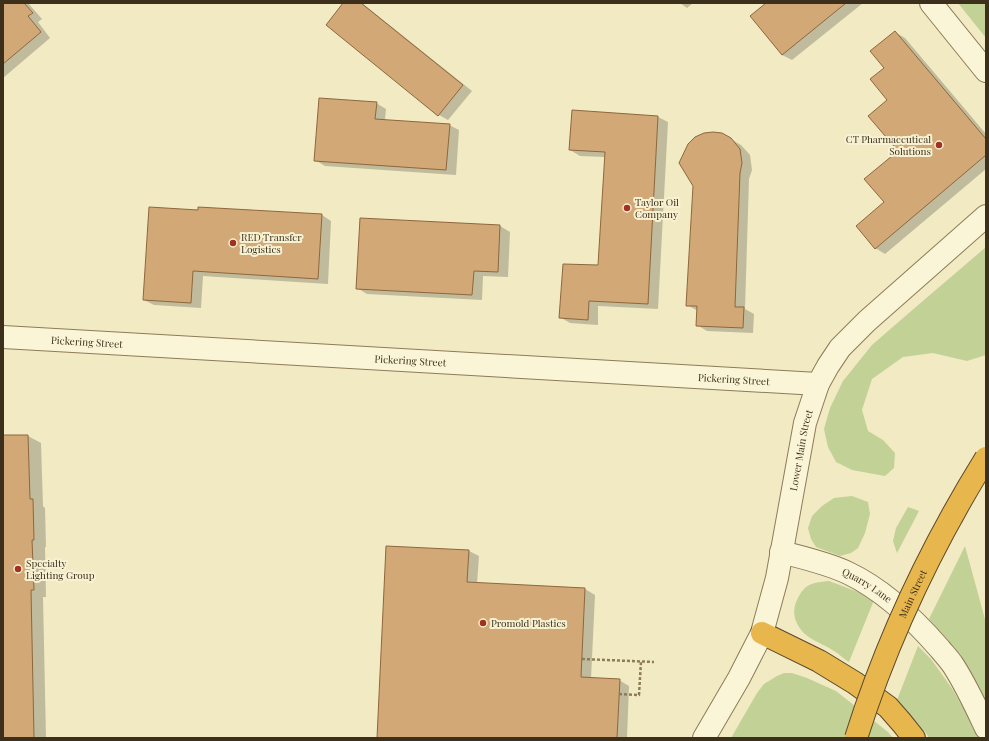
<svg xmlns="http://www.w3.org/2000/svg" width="989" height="741" viewBox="0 0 989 741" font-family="'Playfair Display',serif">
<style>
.green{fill:#c2d196}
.shadow{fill:#0003}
.building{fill:#d2a876;stroke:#8e673c}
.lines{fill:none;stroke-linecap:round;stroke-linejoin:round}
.minor-casing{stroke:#8d7b58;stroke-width:24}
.highway-casing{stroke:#5b482c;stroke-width:24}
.path{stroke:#8d7b58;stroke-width:2.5;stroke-dasharray:3 2;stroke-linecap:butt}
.minor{stroke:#fbf5d7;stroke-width:22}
.highway{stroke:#e7b74d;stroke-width:22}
.highway-bridge-casing{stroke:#5b482c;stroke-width:24;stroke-linecap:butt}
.highway-bridge{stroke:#e7b74d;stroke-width:22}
.poi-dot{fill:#a13223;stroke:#f8f2d3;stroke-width:1.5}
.labels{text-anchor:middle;stroke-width:4;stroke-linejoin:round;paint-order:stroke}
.poi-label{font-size:10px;fill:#3c301d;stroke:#f8f2d3;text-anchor:start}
.street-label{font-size:10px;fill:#3c301d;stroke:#f8f2d3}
</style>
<rect width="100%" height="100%" fill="#f1eac3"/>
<path class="green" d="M 958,3 L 986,3 L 986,38 Z
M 986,247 L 986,355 L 967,361 L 933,353 L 903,357 L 872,379 L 862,410 L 868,431 L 883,440 L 895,453 L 894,468 L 885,476 L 852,470 L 836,462 L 828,447 L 824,429 L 830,408 L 843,381 L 872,345 L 910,312 Z
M 852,496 L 868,502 L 870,514 L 865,533 L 858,548 L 851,553 L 840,556 L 816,547 L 811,539 L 808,528 L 812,516 L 822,506 L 834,498 Z
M 908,507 L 919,511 L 897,553 L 893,541 L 896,528 Z
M 965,546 L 986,623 L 986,703 L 968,667 L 947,639 L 929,619 Z
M 829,581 L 858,592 L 874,600 L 849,662 C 844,659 839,654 834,651 C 819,641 803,639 796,621 C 793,614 794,606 797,600 C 805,583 812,583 829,581 Z
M 918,646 L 931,659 L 953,690 L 980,738 L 929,738 L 926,733 L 897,700 Z
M 784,673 L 792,673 L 807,678 L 836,691 L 888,732 L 893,738 L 731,738 L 757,693 L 764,684 L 777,676 Z"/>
<path class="shadow" d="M 3,3 L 28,3 L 42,19 L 38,22 L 50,38 L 3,78 Z
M 345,3 L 362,3 L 472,91 L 448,120 L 439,115 Z
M 680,3 L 693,3 L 687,8 Z
M 768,3 L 863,3 L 792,60 L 782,55 L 751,16 Z
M 895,32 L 905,38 L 986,134 L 986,169 L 885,254 L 875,248 L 885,203 L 899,151 L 889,100 L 885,68 Z
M 376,103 L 386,109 L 385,120 L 449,125 L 459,130 L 456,175 L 325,166 L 315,160 Z
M 658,117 L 668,122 L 658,309 L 598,306 L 598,325 L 570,323 L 560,317 L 599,266 L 605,157 L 580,156 L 570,150 Z
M 722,134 L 741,145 L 750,155 L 752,170 L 749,179 L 745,309 L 754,314 L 753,333 L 707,331 L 697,325 L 698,311 L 687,305 Z
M 199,211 L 322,215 L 331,221 L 328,284 L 203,276 L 201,308 L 154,305 L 144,300 Z
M 361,219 L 500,226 L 510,232 L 508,277 L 483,276 L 482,300 L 367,294 L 357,288 Z
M 3,436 L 28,436 L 41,443 L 43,506 L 45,508 L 46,547 L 45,547 L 46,597 L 43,597 L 46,738 L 3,738 Z
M 469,551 L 479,556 L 477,584 L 585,589 L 595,595 L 591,679 L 619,680 L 629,686 L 627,738 L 378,738 Z"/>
<path class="building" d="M 3,3 L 24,3 L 33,13 L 28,16 L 41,32 L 3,64 Z
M 343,3 L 361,3 L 463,85 L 438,116 L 326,25 Z
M 766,3 L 846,3 L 782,55 L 750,16 Z
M 895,31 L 986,139 L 986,155 L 875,249 L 856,226 L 884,202 L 864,179 L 898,151 L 868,116 L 887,100 L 870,79 L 884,68 L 870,51 Z
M 319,98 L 377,102 L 375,119 L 450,124 L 446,170 L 314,161 Z
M 572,110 L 658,116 L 648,304 L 589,301 L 588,320 L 559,318 L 563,264 L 598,265 L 605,152 L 569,150 Z
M 713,132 L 722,133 L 731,138 L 740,149 L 742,163 L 740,173 L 735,307 L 744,307 L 743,328 L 696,326 L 697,306 L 686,306 L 693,186 L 679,163 L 688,144 L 695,137 L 704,133 Z
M 149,207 L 198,210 L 198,207 L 322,214 L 318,279 L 193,271 L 191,303 L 143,300 Z
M 360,218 L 500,225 L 498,272 L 474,271 L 472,295 L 356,289 Z
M 3,435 L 28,435 L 30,499 L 33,499 L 34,540 L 32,540 L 34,590 L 31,590 L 34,738 L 3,738 Z
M 386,546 L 469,550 L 467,582 L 585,588 L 581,677 L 620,679 L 617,738 L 377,738 Z"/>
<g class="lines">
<g class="minor-casing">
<g id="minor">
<path d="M 931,3 L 986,71"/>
<path id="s1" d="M 3,337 L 818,384"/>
<path id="s2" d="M 781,552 C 804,558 827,563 848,573 C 884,590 914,619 940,649 C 944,654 949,659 953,665 C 966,685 976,707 986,728"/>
<path id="s3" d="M 704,738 L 739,678 L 762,633 L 777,578 L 805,423 L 818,384 L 828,366 L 840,348 L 867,321 L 986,216"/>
</g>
</g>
<g class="highway-casing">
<path id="highway" d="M 762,633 L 819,661 L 855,683 L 888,707 L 902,723 L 914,738"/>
</g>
<path class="path" d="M 582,659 L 654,662
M 619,694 L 639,695 L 641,661"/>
<use href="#minor" class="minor"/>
<use href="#highway" class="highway"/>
<g class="highway-bridge-casing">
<g id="highway-bridge">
<path id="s4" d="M 856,738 C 887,640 932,545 986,458"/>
</g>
</g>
<use href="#highway-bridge" class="highway-bridge"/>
</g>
<g class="poi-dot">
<circle cx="939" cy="145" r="4"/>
<circle cx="627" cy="208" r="4"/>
<circle cx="233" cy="243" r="4"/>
<circle cx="18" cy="569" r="4"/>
<circle cx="483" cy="623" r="4"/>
</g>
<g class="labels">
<g class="poi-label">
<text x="931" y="143" text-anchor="end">CT Pharmaceutical<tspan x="931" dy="12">Solutions</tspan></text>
<text x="635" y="206">Taylor Oil<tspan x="635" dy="12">Company</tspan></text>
<text x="241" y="241">RED Transfer<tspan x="241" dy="12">Logistics</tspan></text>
<text x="26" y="567">Specialty<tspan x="26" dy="12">Lighting Group</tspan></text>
<text x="491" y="627">Promold Plastics</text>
</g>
<g class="street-label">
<text dy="4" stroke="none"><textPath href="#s1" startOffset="84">Pickering Street</textPath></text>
<text dy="4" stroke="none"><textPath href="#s1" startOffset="408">Pickering Street</textPath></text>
<text dy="4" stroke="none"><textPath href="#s1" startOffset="732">Pickering Street</textPath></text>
<text dy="4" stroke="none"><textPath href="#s3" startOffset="307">Lower Main Street</textPath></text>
<text dy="4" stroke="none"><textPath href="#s2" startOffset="93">Quarry Lane</textPath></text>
<text dy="4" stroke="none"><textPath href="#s4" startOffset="155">Main Street</textPath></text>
</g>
</g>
<rect width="989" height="741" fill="none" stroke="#3c301d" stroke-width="8"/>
</svg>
